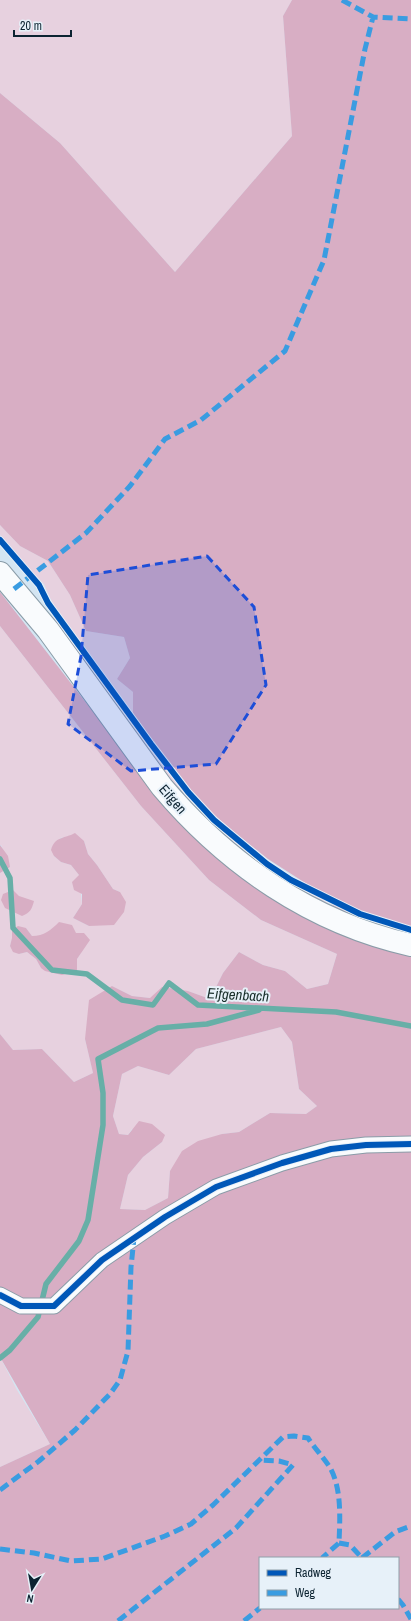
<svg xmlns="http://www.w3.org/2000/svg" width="411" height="1621" viewBox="0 0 411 1621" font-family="'Archivo Narrow',sans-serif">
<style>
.green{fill:#e7d1df;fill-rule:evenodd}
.forest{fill:#d8aec4;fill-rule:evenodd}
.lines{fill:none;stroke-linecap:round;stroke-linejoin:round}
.stream{stroke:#67afa7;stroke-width:5.5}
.street-casing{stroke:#8a9ca8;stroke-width:17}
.secondary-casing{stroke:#8a9ca8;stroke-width:24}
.path{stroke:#cad0d4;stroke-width:2.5;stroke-dasharray:3 2;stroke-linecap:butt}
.street{stroke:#f9fbfd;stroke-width:15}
.secondary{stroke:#f9fbfd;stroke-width:22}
.quiet{stroke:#3a9ce1;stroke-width:5;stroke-dasharray:10 5;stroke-linecap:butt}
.cycleway-casing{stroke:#e7f1f9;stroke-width:8}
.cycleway{stroke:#0057b8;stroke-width:6}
.marked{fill:#1d4ed8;fill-opacity:0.2;stroke:#1d4ed8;stroke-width:3;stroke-dasharray:8 5;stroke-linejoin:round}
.labels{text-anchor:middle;stroke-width:4;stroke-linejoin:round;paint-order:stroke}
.street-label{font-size:14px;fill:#0c2331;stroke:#e7f1f9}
.water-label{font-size:15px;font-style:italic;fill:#192f2b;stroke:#e7f1f9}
</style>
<rect width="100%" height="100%" fill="#d4e5f2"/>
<path class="green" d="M 0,0 L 292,0 L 283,16 L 292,136 L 175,272 L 60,143 L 0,93 Z
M 0,525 L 20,546 L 48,561 L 70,595 L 86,631 L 124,637 L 130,658 L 117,679 L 133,692 L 133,713 L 60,615 L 50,598 L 44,584 L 30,570 L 0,535 Z
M 54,616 L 56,617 C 72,642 90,665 107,689 C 146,743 184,799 235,842 C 252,856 270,870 289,882 C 306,892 324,898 339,911 L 313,899 L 264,870 L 210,825 L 164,774 L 51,619 Z
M 0,626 L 141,806 L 209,880 L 261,920 L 337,954 L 328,984 L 307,989 L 285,971 L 263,965 L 239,952 L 223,973 L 210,999 L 188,991 L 150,998 L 132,996 L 112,986 L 85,1039 L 93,1073 L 74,1082 L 42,1049 L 13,1050 L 0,1034 L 0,873 L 10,867 L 1,845 L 0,845 ZM 67,837 L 84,841 L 88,854 L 97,865 L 113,889 L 120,892 L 89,926 L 73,918 L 82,904 L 79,875 L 71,865 L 61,862 L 54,856 L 60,838 ZM 26,928 L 32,936 L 39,936 L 49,932 L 81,953 L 77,959 L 41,968 L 36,959 L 27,952 L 19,954 L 10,946 L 12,939 Z
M 281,1027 L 292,1042 L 299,1089 L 317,1106 L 306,1114 L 270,1113 L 239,1132 L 222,1134 L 170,1171 L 168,1198 L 145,1210 L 120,1209 L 128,1175 L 143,1157 L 162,1142 L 132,1129 L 128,1135 L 119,1134 L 113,1116 L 122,1074 L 138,1066 L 169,1075 L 196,1049 Z
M 0,1357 L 17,1390 L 50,1444 L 0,1467 Z"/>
<path class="forest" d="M 292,0 L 411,0 L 411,929 L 395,931 L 339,911 L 310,886 L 268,859 L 233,831 L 204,806 L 176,773 L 133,713 L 133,692 L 117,679 L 130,658 L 124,637 L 86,631 L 70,595 L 48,561 L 20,546 L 0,525 L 0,93 L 60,143 L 175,272 L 292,136 L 283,16 Z
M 0,592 L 178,821 C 243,885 320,938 411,954 L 411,1621 L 0,1621 L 0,1467 L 50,1444 L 0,1357 L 0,1034 L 13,1050 L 42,1049 L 74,1082 L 93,1073 L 85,1039 L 89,1000 L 112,986 L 132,996 L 150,998 L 162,987 L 188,991 L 210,999 L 223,973 L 239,952 L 263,965 L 285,971 L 307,989 L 328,984 L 337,954 L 261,920 L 209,880 L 141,806 L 0,626 ZM 281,1027 L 292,1042 L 299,1089 L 317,1106 L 306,1114 L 270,1113 L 239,1132 L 222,1134 L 198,1141 L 182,1151 L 170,1171 L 168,1198 L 145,1210 L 120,1209 L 128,1175 L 143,1157 L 162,1142 L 165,1135 L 152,1124 L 139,1121 L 128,1135 L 119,1134 L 113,1116 L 122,1074 L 138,1066 L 169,1075 L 196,1049 ZM 260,1558 L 398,1558 L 398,1608 L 260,1608 Z
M 75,833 L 84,841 L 88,854 L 97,865 L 113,889 L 120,892 L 126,902 L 124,912 L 114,925 L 89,926 L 73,918 L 82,904 L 82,894 L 74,890 L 72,882 L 79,875 L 71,865 L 61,862 L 54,856 L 51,850 C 55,836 64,839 75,833 Z
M 0,845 L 8,856 L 10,867 L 0,873 Z
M 13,890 L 19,896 L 34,901 C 32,909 30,913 22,916 L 5,908 L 1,900 L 3,894 Z
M 59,922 L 72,925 L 76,933 L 84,933 L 90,940 L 77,959 L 77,970 L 62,975 L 45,971 L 41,968 L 36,959 L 27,952 L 19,954 L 13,952 L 10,946 L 12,938 L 12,930 L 18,926 L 26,928 L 32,936 C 44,936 51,930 59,922 Z"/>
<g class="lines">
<path class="stream" d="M 0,859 L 10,878 L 13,928 L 52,970 L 87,974 L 122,1000 L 153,1005 L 169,983 L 198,1005 L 336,1012 L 411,1026
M 0,1358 L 10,1350 L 38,1317 L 46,1284 L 79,1241 L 88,1220 L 103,1125 L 103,1093 L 98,1059 L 158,1028 L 207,1024 L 259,1010"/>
<g class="street-casing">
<path id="street" d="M 0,1295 L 21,1306 L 54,1306 L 102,1260 L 165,1217 L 216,1187 L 282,1163 L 331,1149 L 366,1145 L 411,1144"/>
</g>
<g class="secondary-casing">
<path id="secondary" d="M 0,573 L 48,630 L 162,787 C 227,864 312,923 411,945"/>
</g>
<path class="path" d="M 0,540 L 13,556"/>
<use href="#street" class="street"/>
<use href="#secondary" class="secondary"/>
<path class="quiet" d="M 342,0 L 373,17 L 411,19
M 14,589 L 86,533 L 130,486 L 165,439 L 201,420 L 285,351 L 324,260 L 365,49 L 373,17
M 0,1490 L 39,1461 L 75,1430 L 110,1394 L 120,1380 L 128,1351 L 131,1267 L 134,1238
M 339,1543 L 350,1545 L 362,1558
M 0,1549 L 34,1553 L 71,1561 L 102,1559 L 165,1536 L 191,1524 L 213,1505 L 283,1437 L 294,1436 L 308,1438 C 314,1447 322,1456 329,1466 C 342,1487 340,1518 339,1543 L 322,1558
M 362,1558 L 395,1532 L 411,1526
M 398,1599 L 403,1605 L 411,1619
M 118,1621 L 236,1528 L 293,1465 L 279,1461 L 260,1460
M 244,1621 L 260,1608"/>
<g class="cycleway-casing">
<path id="cycleway" d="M 0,540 L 39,585 L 48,603 L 151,744 L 188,792 L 214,820 L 267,864 L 291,880 L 360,914 L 411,930
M 0,1295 L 21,1306 L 54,1306 L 102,1260 L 165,1217 L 216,1187 L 282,1163 L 331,1149 L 366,1145 L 411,1144"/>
</g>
<use href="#cycleway" class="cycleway"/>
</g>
<path class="marked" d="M 207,556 L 254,607 L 266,685 L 216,764 L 131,771 L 68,724 L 81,656 L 88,575 Z"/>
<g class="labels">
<g class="street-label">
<text transform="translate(173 799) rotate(49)" y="5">Eifgen</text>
</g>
<g class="water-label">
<text transform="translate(238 995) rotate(3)" y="5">Eifgenbach</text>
</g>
</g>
<rect x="259" y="1557" width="140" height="52" fill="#e7f1f9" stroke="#8f9fa9"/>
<rect x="267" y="1570" width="20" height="6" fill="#0057b8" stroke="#8f9fa9"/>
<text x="295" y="1577" font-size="12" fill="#0c2331">Radweg</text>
<rect x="267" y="1590" width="20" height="6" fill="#3a9ce1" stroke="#8f9fa9"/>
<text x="295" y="1597" font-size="12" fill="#0c2331">Weg</text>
<g transform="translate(32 1589) rotate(191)" stroke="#e7f1f9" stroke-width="3" paint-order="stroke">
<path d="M0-3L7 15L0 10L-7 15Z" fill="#0c2331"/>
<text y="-6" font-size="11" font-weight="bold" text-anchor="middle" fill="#0c2331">N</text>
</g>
<path d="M14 30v6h57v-6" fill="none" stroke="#0c2331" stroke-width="2"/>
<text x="20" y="30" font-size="12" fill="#0c2331" stroke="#e7f1f9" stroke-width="3" paint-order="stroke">20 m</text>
</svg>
